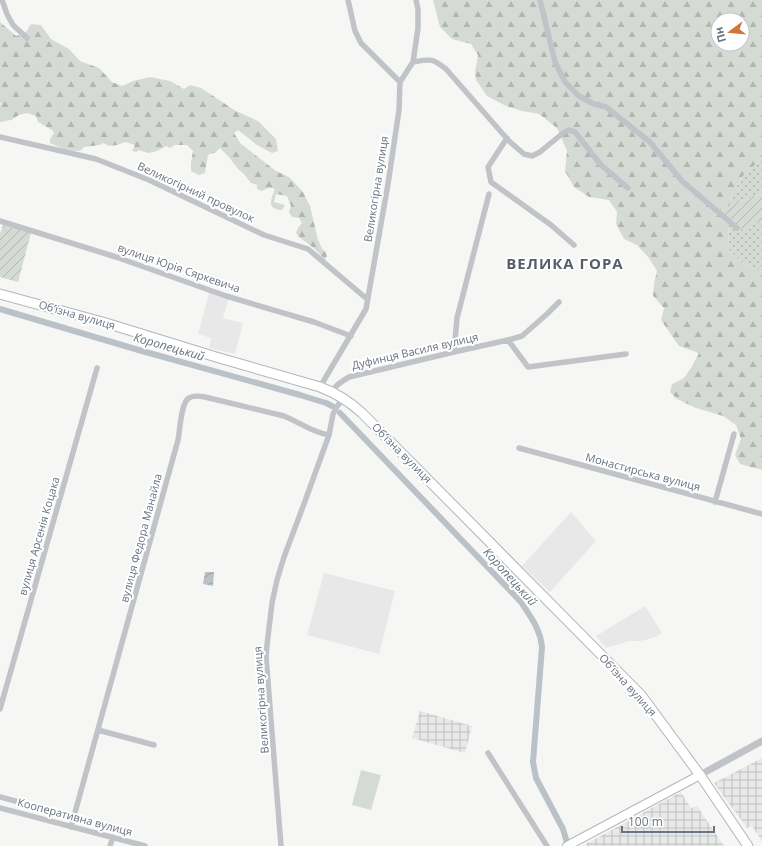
<svg xmlns="http://www.w3.org/2000/svg" width="762" height="846" viewBox="0 0 762 846" font-family="'Open Sans',sans-serif">
<style>
.built{fill:#e7e8e7}
.industrial{fill:url(#industrial-grid)}
.grass{fill:url(#grass-dots)}
.forest{fill:url(#forest-firs);fill-rule:evenodd}
.garden{fill:url(#garden-furrows)}
.pitch{fill:#d5dbd4}
.water{fill:url(#water-waves)}
.lines{fill:none;stroke-linecap:round;stroke-linejoin:round}
.canal{stroke:#bac1c7;stroke-width:6}
.secondary-casing{stroke:#b3b6bb;stroke-width:10}
.primary-casing{stroke:#b2b5b9;stroke-width:11}
.minor{stroke:#c0c3c7;stroke-width:5.5}
.tertiary{stroke:#c0c3c7;stroke-width:7}
.secondary{stroke:#fff;stroke-width:8}
.primary{stroke:#fff;stroke-width:9}
.labels{text-anchor:middle;stroke-width:4;stroke-linejoin:round;paint-order:stroke}
.street-label{font-size:11px;fill:#697382;stroke:#fff}
.water-label{font-size:12px;font-style:italic;fill:#65737e;stroke:#fff}
.district-label{font-size:15px;font-weight:bold;letter-spacing:1px;fill:#565d68;stroke:#fff}
</style>
<defs>
<pattern id="industrial-grid" width="8" height="8" patternUnits="userSpaceOnUse"><rect width="8" height="8" fill="#e7e8e7"/><path d="M0 4h8M4 0v8" fill="none" stroke="#bfc0c1"/></pattern>
<pattern id="grass-dots" width="8" height="8" patternUnits="userSpaceOnUse"><rect width="8" height="8" fill="#d5dbd4"/><path d="M2 2h.1M6 6h.1" fill="none" stroke="#b1b6b1" stroke-width="1.8" stroke-linecap="round"/></pattern>
<pattern id="forest-firs" width="22" height="20" patternUnits="userSpaceOnUse"><rect width="22" height="20" fill="#d5dbd4"/><path d="M5 1l3.5 6h-7zM16 11l3.5 6h-7z" fill="#b1b6b1"/></pattern>
<pattern id="garden-furrows" width="10" height="10" patternUnits="userSpaceOnUse"><rect width="10" height="10" fill="#d5dbd4"/><path d="M-1 1l2-2M0 10L10 0M9 11l2-2" fill="none" stroke="#b1b6b1"/></pattern>
<pattern id="water-waves" width="16" height="10" patternUnits="userSpaceOnUse"><rect width="16" height="10" fill="#bac1c7"/><path d="M0 5q4-4 8 0t8 0" fill="none" stroke="#9ba1a7"/></pattern>
</defs>
<rect width="100%" height="100%" fill="#f6f7f4"/>
<path class="built" d="M 209,293 L 229,298 L 223,318 L 243,323 L 235,354 L 209,348 L 211,338 L 198,334 Z
M 571,512 L 596,541 L 550,592 L 522,566 Z
M 324,573 L 395,591 L 379,654 L 307,635 Z
M 645,606 L 662,633 L 653,638 L 640,641 L 629,641 L 606,648 L 596,636 Z"/>
<path class="industrial" d="M 420,711 L 472,726 L 465,753 L 412,738 Z
M 762,758 L 762,841 L 752,826 L 747,828 L 714,783 Z
M 681,792 L 687,802 L 691,808 L 697,806 L 724,846 L 587,846 L 586,844 Z"/>
<path class="grass" d="M 762,158 L 762,193 L 730,206 L 731,196 L 742,177 Z
M 729,218 L 742,229 L 762,220 L 762,272 L 744,264 L 728,249 Z"/>
<path class="forest" d="M 433,0 L 762,0 L 762,158 L 742,177 L 731,196 L 729,212 L 728,249 L 744,264 L 762,272 L 762,470 L 740,464 L 735,455 L 741,439 L 736,425 L 723,416 L 696,408 L 677,399 L 670,392 L 672,384 L 684,378 L 691,368 L 699,353 L 679,346 L 661,320 L 664,308 L 653,296 L 654,283 L 657,271 L 649,258 L 637,245 L 624,239 L 616,224 L 617,212 L 609,200 L 589,197 L 574,187 L 565,171 L 567,151 L 557,128 L 539,114 L 522,111 L 506,106 L 487,96 L 476,80 L 475,72 L 478,55 L 471,44 L 452,39 L 440,27 ZM 718,20 L 742,20 L 742,44 L 718,44 Z
M 0,22 L 16,36 L 26,32 L 31,24 L 41,25 L 51,39 L 69,49 L 80,61 L 99,68 L 112,82 L 122,86 L 133,81 L 150,77 L 170,81 L 184,89 L 190,85 L 201,88 L 236,111 L 258,121 L 276,139 L 278,151 L 272,153 L 257,145 L 238,130 L 234,133 L 241,144 L 276,171 L 289,177 L 303,192 L 310,206 L 318,240 L 323,250 L 326,252 L 327,256 L 325,260 L 315,249 L 299,237 L 296,233 L 298,228 L 302,223 L 299,218 L 292,217 L 289,212 L 291,206 L 287,196 L 276,194 L 274,202 L 285,205 L 282,210 C 266,209 271,199 275,189 C 270,187 267,188 262,191 L 257,189 L 257,185 L 251,183 L 244,174 L 238,169 L 228,156 L 220,148 L 216,152 L 208,155 L 205,173 L 199,175 L 191,171 L 191,163 L 193,151 L 187,145 L 175,145 L 170,148 L 166,146 C 156,152 151,155 139,150 L 136,152 L 132,151 L 135,145 L 125,142 L 117,145 L 109,146 L 103,143 L 100,145 L 84,147 L 80,151 C 69,151 60,148 50,143 L 50,139 L 54,133 L 52,130 L 38,122 L 36,116 L 27,113 L 19,115 L 11,120 L 0,122 L 0,108 L 1,103 L 0,102 Z"/>
<path class="garden" d="M 762,193 L 762,220 L 742,230 L 719,210 Z
M 3,225 L 31,233 L 18,282 L 0,277 L 0,234 Z"/>
<path class="pitch" d="M 361,770 L 381,775 L 371,810 L 352,805 Z"/>
<path class="water" d="M 205,572 L 214,572 L 213,586 L 203,584 Z"/>
<g class="lines">
<path class="canal" d="M 0,309 L 142,351 L 300,395 L 326,403 L 332,406
M 340,413 L 521,602 C 531,618 540,628 542,647 L 533,762 L 536,778 L 563,829 L 568,846"/>
<g class="secondary-casing">
<path id="secondary" d="M 567,846 L 700,775"/>
</g>
<g class="primary-casing">
<path id="primary" d="M 0,294 L 106,323 L 216,357 L 320,387 C 336,393 349,401 362,413 L 641,695 L 700,775 L 748,846"/>
</g>
<path class="minor" d="M 2,0 L 7,14 L 13,25 L 27,38
M 540,0 L 555,62 L 565,82 L 579,96 L 594,104 L 606,107 L 650,142 L 682,181 L 737,228
M 413,62 C 431,59 432,58 446,69 L 509,141 L 524,154 L 532,156 L 540,152 L 563,133 L 568,130 L 575,132 L 601,165 L 628,188
M 400,82 L 413,62 L 418,28 L 418,9 L 416,0
M 0,137 L 96,159 L 149,180 L 264,235 L 308,249 L 367,299
M 507,138 L 488,167 L 491,182 L 551,225 L 574,245
M 0,221 L 116,257 L 226,296 L 314,322 L 351,336
M 508,340 L 528,367 L 626,354
M 454,352 L 457,318 L 489,194
M 320,387 L 366,309 L 388,184 L 399,110 L 400,82 L 361,43 L 355,31 L 348,0
M 332,391 C 336,385 342,381 349,377 L 454,352 L 508,340 L 522,336 L 547,314 L 559,302
M 519,448 L 762,514
M 715,502 L 734,434
M 0,709 L 97,368
M 98,730 L 154,745
M 488,753 L 547,846
M 0,797 L 19,802
M 0,808 L 145,846
M 71,827 L 178,440 C 180,430 181,402 189,398 C 194,395 200,396 205,397 L 284,416 C 301,423 311,432 329,435
M 110,846 L 113,837
M 281,846 L 266,657 L 267,645 L 272,603 L 277,580 L 284,557 L 304,504 L 329,435 L 333,414 L 338,405 L 344,398"/>
<path class="tertiary" d="M 700,775 L 762,741"/>
<use href="#secondary" class="secondary"/>
<use href="#primary" class="primary"/>
</g>
<g class="labels">
<g class="street-label">
<text transform="translate(376 189) rotate(-81)" y="4">Великогірна вулиця</text>
<text transform="translate(196 192) rotate(25)" y="4">Великогірний провулок</text>
<text transform="translate(179 268) rotate(19)" y="4">вулиця Юрія Сяркевича</text>
<text transform="translate(77 315) rotate(16)" y="4">Обʼїзна вулиця</text>
<text transform="translate(415 351) rotate(-13)" y="4">Дуфинця Василя вулиця</text>
<text transform="translate(402 453) rotate(45)" y="4">Обʼїзна вулиця</text>
<text transform="translate(643 472) rotate(15)" y="4">Монастирська вулиця</text>
<text transform="translate(39 536) rotate(-74)" y="4">вулиця Арсенія Коцака</text>
<text transform="translate(141 538) rotate(-75)" y="4">вулиця Федора Манайла</text>
<text transform="translate(628 685) rotate(48)" y="4">Обʼїзна вулиця</text>
<text transform="translate(261 700) rotate(-94)" y="4">Великогірна вулиця</text>
<text transform="translate(75 817) rotate(15)" y="4">Кооперативна вулиця</text>
</g>
<g class="water-label">
<text transform="translate(169 347) rotate(16)" y="4">Коропецький</text>
<text transform="translate(510 577) rotate(48)" y="4">Коропецький</text>
</g>
<g class="district-label">
<text x="565" y="269">ВЕЛИКА ГОРА</text>
</g>
</g>
<g transform="translate(730 32) rotate(254)"><circle r="19" fill="#ffffff" stroke="#c3c7cd"/>
<path d="M0-3L7 15L0 10L-7 15Z" fill="#d0763b"/>
<text y="-6" font-size="11" font-weight="bold" text-anchor="middle" fill="#697382">Пн</text>
</g>
<path d="M622 826v6h92v-6" fill="none" stroke="#697382" stroke-width="2"/>
<text x="628" y="826" font-size="12" fill="#697382" stroke="#ffffff" stroke-width="3" paint-order="stroke">100 m</text>
</svg>
